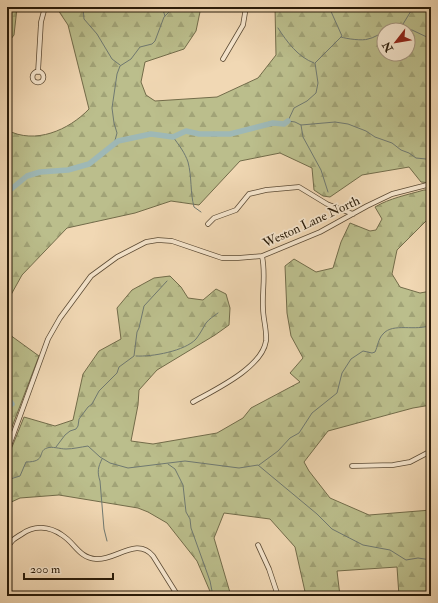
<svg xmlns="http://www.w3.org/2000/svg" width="438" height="603" viewBox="0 0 438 603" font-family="'IM FELL Double Pica',serif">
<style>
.forest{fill:url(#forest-firs);stroke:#726c4a;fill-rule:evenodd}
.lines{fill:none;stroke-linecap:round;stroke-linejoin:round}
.stream{stroke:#6f7971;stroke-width:1}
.river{stroke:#9eb8b6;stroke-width:5.5}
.minor-casing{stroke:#5b4a34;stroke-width:5.5}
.minor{stroke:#f6e6ce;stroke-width:4}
.labels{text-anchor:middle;stroke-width:3.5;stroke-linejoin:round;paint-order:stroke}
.street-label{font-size:13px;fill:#291b09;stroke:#f6e6ce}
</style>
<defs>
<pattern id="forest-firs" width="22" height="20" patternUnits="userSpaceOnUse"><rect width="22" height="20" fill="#bbbe8c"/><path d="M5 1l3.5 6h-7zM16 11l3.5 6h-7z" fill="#a1a377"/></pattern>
</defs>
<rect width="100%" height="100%" fill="#f1d8b4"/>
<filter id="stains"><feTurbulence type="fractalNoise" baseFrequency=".005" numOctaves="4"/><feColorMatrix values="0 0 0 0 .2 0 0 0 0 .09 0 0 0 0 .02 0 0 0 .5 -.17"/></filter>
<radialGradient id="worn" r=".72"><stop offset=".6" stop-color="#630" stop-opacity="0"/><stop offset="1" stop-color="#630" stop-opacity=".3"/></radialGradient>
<path class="forest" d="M 7,7 L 18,7 L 17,8 L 14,35 L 7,44 Z
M 56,7 L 201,7 L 196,31 L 184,49 L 145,62 L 141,82 L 146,95 L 155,101 L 217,97 L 258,78 L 276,55 L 275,7 L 431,7 L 431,183 L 421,182 L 409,167 L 362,175 L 330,197 L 323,196 L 314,190 L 312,168 L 280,153 L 240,161 L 199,205 L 171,201 L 135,213 L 67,228 L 22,275 L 7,302 L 7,130 C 35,145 69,130 89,109 L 68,25 ZM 384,30 L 408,30 L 408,54 L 384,54 Z
M 424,190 L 431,190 L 431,216 L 397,250 L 392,274 L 400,287 L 420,293 L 431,291 L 431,405 L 413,408 L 328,431 L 304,462 L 309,471 L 330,498 L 369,515 L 431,510 L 431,596 L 399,596 L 397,567 L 337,571 L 340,596 L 306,596 L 295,547 L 270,519 L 224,513 L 214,538 L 231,596 L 212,596 L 197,561 L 167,523 L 148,512 L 138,508 L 59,495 L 20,498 L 7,504 L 7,454 L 12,447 L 24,417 L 55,426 L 73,420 L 83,374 L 99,351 L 121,339 L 117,308 L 132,290 L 154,278 L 170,276 L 181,287 L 188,298 L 203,300 L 216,289 L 226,294 L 230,308 L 229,325 L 215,335 L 157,370 L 139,390 L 138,405 L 131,441 L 153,444 L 217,433 L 243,418 L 251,408 L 300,382 L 290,373 L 303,358 L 291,336 L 287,313 L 285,266 L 294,259 L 316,272 L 333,268 L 341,242 L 350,223 L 370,231 L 376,230 L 382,219 L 375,207 C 390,198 407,195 424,190 Z
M 7,328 L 10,335 L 39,356 L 7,440 Z"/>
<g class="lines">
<path class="stream" d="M 83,7 L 84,19 L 97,34 L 112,59 L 120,65
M 162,7 L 165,16
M 329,7 L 342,36 L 315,63 L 318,83 L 316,93 L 307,101 L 294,108 L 288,121 L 295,122 L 301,125 L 335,122 L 348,124 L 366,131 L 375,137 L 392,143 L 401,150 L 409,153 L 416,158 L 426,159 L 431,162
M 278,28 C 287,42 298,57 314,63
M 400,29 L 411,11 L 415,7
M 399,30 L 412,30 L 431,39
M 341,37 C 347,39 363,41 368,39 C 374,38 378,34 384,33
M 301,125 L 303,137 L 321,170 L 328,192
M 173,137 C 179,145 185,153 188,162 C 192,177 190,192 194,207 L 201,212
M 114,144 L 117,133 L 114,123 L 112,108 L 117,74 L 120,66 L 131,59 L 140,47 L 152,44 L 155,41 L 164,17 L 171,10 L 179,7
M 7,188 L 10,190
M 136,356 C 152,357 185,351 196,339 C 200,334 203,328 206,323 C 209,319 214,316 218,313
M 56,447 L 65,435 L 70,431 L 76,429 L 78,426 L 79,419 L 88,407 L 92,404 L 99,391 L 117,373 L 119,367 L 134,356 L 137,332 L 139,328 L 144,306 L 167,281
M 102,459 C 98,467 97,472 100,481 L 104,529 L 107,541
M 168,464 L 175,469 L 183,485 L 186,512 L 190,519 L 191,528 L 210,581 L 213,596
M 259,465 L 278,451 L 290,438 L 299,433 L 312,413 L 337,393 L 342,373 L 351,359 L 363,351 L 372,353 L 375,352 C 378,346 378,339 383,334 C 393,322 416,332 431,325
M 7,480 L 20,476 L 26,462 C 47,462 37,451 47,448 C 52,446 60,449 66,449 C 73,449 81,447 88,446 L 100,457 L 110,463 L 128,468 L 185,461 L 239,468 L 258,465 L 317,514 L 332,529 L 363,545 L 390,550 L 406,560 L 418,558 L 431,560"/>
<path class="river" d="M 7,195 L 10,190 L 27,176 L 40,172 L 68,170 L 89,164 L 118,141 L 151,134 L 173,137 L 186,131 L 199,134 L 230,134 L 273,123 L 284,124 L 288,121
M 7,397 L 12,404 L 7,407"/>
<g class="minor-casing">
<path id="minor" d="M 223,59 L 243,25 L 246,7
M32.5 77a5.5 5.5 0 1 1 11 0a5.5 5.5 0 1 1-11 0Z
M 38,72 L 41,22 L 45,7
M 208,224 L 214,218 L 236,210 L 249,194 L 266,190 L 299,187 L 327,204 L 353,214
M 193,402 C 214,390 262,368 266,341 C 267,330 263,319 263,308 C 262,289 266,275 262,256
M 7,449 L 9,446 L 48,339 L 60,318 L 91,276 L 117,257 L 146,242 L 158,240 L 172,241 L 222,258 L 238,258 L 262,256 L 320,232 L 367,206 L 392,194 L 427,185 L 431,185
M 352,466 L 393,465 L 410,462 L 431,451
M 258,545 L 269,569 L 278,596
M 7,549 C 10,541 15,538 22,534 C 34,525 49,526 62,535 C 75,543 79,558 96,559 C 115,561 137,536 153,556 L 178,596"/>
</g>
<use href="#minor" class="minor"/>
</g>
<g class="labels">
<g class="street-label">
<text transform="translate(311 221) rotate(-25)" y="5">Weston Lane North</text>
</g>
</g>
<rect width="438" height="603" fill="none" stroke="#f1d8b4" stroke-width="24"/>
<rect x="8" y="8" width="422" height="587" fill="none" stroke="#291b09" stroke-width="2"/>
<rect x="12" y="12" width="414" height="579" fill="none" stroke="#291b09"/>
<g transform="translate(396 42) rotate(239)"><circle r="19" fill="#f6e6ce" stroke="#a4957f"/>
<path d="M0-3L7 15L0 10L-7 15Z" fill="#8f2418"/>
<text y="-6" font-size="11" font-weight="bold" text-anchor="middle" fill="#291b09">N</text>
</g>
<path d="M24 573v6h89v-6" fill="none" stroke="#291b09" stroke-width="2"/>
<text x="30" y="573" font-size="12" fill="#291b09" stroke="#f6e6ce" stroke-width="3" paint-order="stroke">200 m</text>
<rect width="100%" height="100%" filter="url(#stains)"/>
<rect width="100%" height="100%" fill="url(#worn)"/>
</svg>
